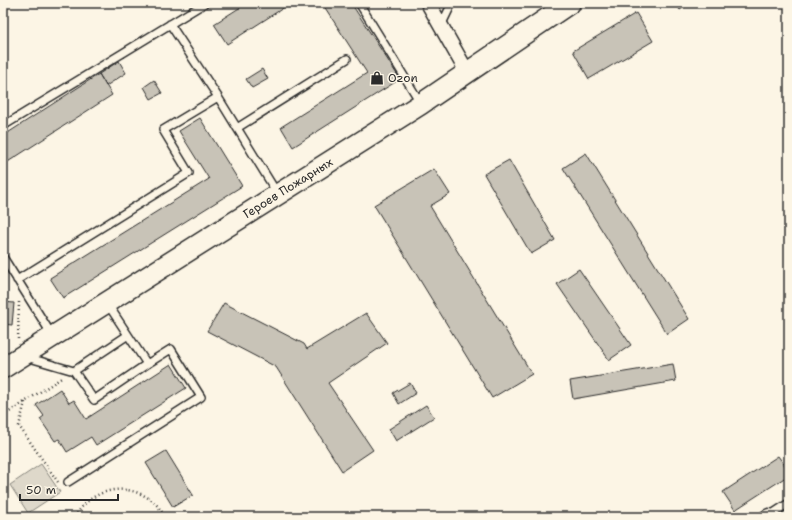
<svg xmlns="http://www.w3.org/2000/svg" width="792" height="520" viewBox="0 0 792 520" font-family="'Shantell Sans',sans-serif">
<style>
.green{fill:#ded8ca;stroke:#84827a}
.building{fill:#c8c3b7;stroke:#2b2b2b}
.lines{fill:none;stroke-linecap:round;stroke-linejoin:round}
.lane-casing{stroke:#2b2b2b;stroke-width:10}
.street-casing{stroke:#2b2b2b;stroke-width:17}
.secondary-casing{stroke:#2b2b2b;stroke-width:23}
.path{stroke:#2b2b2b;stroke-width:2.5;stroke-dasharray:1 3;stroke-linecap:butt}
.lane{stroke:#fcf5e5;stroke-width:7}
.street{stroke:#fcf5e5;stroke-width:14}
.secondary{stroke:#fcf5e5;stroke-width:20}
.labels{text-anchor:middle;stroke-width:3;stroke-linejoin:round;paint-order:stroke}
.poi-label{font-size:12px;fill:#2b2b2b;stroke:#fcf5e5;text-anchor:start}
.street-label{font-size:12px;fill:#2b2b2b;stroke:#fcf5e5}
</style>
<rect width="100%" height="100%" fill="#fcf5e5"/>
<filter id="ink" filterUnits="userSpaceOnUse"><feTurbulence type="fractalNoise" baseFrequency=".025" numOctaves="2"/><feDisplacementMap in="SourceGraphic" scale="8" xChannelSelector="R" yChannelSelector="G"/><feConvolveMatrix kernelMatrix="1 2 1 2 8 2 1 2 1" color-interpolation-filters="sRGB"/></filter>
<g filter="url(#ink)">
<path class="green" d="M 41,464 L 60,492 L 28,513 L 10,485 Z"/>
<path class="building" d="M 247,3 L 291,3 L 227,44 L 214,24 Z
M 322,3 L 351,3 L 400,79 L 293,147 L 281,127 L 367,73 Z
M 675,3 L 690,3 L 680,10 Z
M 636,13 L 653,41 L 589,79 L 573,51 Z
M 119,61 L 126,73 L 106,86 L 99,74 Z
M 262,69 L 268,79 L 252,88 L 246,79 Z
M 99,74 L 112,95 L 3,165 L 3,136 Z
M 154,80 L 162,93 L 151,99 L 144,87 Z
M 200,118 L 242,186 L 63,298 L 50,278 L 209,179 L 179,131 Z
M 586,153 L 689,319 L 667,334 L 563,168 Z
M 509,160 L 555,240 L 531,254 L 484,174 Z
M 434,169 L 450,194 L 430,206 L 532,374 L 492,398 L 374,205 Z
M 579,269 L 631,345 L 609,360 L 557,284 Z
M 3,302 L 14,303 L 12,325 L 3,324 Z
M 224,303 L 304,344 L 307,349 L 366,313 L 387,343 L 328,383 L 373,450 L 342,471 L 276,367 L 207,331 Z
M 171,364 L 186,388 L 96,445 L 91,437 L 67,452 L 59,439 L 55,441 L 40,419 L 44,416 L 36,405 L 60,389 L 69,403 L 74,400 L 86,419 Z
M 673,364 L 676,381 L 573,399 L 570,381 Z
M 410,383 L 416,393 L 399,404 L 393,393 Z
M 426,405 L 434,417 L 396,441 L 389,429 Z
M 166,451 L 193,495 L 173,507 L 146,463 Z
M 778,456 L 789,471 L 789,475 L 735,510 L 723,492 Z"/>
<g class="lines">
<g class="lane-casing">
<path id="lane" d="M 359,3 L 420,102
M 170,24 L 218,97 L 277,193
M 441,26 L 452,3
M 3,126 L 205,3
M 237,128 L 347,59
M 3,257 L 52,335
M 17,280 L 189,173 L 163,130 L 218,97
M 26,357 L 74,371 L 94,400 L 147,364 L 107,303
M 74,371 L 128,335
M 68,482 L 201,397 L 171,349 L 147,364
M 770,517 L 769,516 L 789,503"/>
</g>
<g class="street-casing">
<path id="street" d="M 428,3 L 467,72
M 767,517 L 769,516"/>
</g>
<g class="secondary-casing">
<path id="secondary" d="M 3,368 L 421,104 L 570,3"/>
</g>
<path class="path" d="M 18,339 L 19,302
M 25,402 L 19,426 L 58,482
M 3,416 L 63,377
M 75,517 C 94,481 146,480 165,517"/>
<use href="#lane" class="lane"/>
<use href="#street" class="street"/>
<use href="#secondary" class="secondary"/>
</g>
</g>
<defs>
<g id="shop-bare" transform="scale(1.08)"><path d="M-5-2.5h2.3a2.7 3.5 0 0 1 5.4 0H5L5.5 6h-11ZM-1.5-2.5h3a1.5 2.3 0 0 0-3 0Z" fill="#2b2b2b" stroke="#fcf5e5" stroke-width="2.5" paint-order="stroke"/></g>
</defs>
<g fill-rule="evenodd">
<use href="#shop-bare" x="377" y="78"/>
</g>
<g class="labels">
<g class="poi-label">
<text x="388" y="82">Ozon</text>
</g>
<g class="street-label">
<text transform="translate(288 188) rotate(-32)" y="4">Героев Пожарных</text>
</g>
</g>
<rect width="792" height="520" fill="none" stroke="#fcf5e5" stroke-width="16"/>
<rect x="8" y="8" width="776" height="504" fill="none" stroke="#2b2b2b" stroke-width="1.5" filter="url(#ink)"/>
<path d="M20 494v6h98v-6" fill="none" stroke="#2b2b2b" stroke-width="2"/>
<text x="26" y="494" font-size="12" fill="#2b2b2b" stroke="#fcf5e5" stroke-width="3" paint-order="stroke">50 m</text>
</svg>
